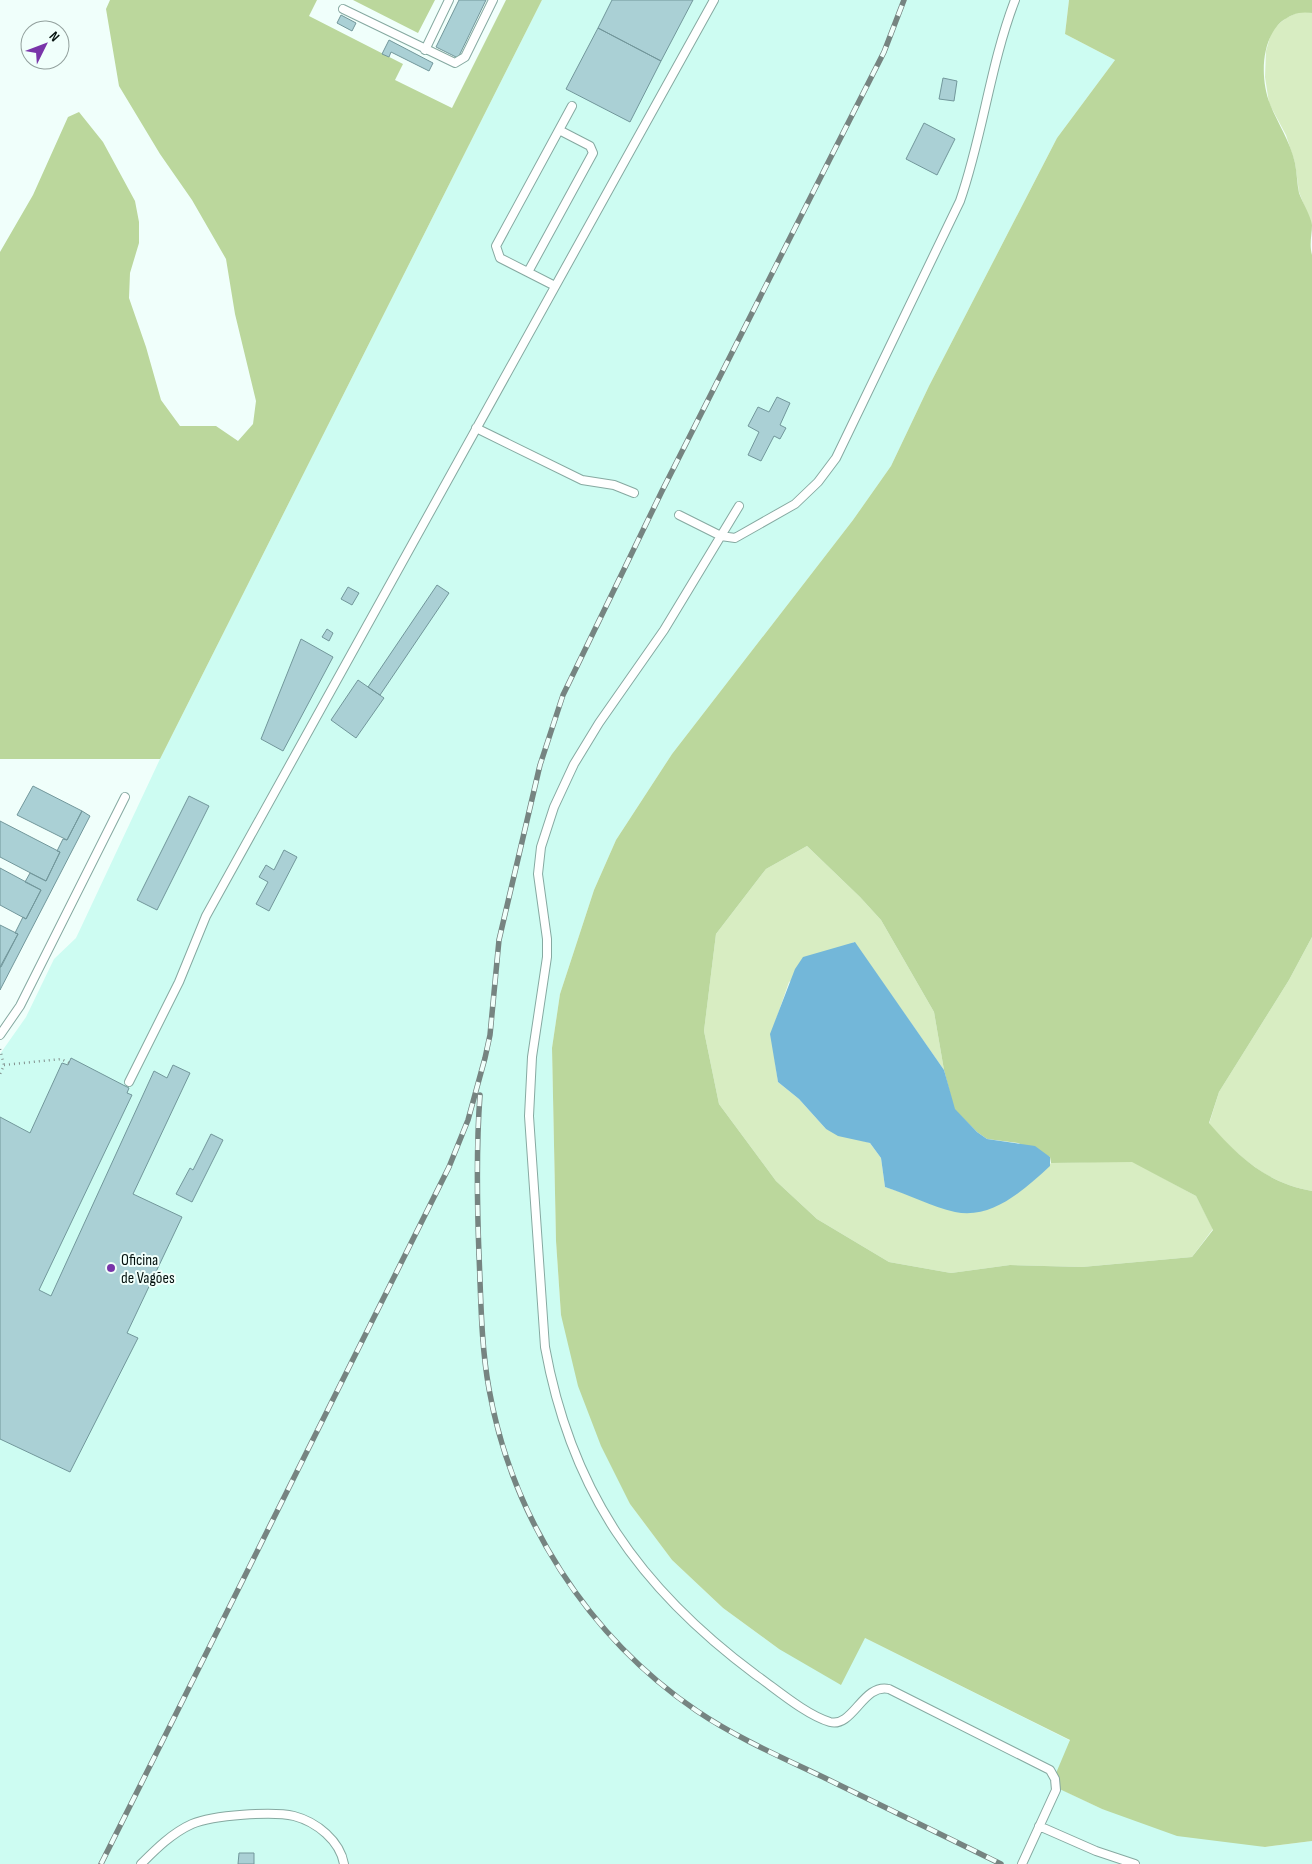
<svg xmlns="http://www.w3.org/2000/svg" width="1312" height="1864" viewBox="0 0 1312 1864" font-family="'Sofia Sans Condensed',sans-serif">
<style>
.built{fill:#cdfcf2}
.green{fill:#d8edc2}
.forest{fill:#bbd79c;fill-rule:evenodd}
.water{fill:#73b7d9}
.building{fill:#aad0d5;stroke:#72979b}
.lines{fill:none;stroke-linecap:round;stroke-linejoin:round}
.lane-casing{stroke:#86a9a1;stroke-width:10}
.path{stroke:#82908d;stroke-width:2.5;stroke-dasharray:1 4;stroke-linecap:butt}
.lane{stroke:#fff;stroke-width:8}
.rail-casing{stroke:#768481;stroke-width:5.5}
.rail{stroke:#f0fffb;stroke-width:4;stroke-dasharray:11;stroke-linecap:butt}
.poi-dot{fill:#7935a9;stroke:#f0fffb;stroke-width:2}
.labels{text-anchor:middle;stroke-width:4;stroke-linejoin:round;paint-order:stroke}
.poi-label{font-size:16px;fill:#05120f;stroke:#f0fffb;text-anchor:start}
</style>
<rect width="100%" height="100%" fill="#f0fffb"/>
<path class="built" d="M 542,0 L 1069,0 L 1065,34 L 1115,60 L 1057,138 L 929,386 L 891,466 L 853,520 L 672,754 L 616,840 L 594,890 L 560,994 L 552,1048 L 556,1241 L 561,1315 L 630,1504 L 672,1560 L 723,1608 L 779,1649 L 865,1638 L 1071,1741 L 1052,1785 L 1102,1809 L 1265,1847 L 1312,1841 L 1312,1864 L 0,1864 L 0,1054 L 26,1017 L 54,959 L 76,938 L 160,759 Z"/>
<path class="green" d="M 1301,11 L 1312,13 L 1312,226 L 1299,192 L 1295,163 L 1286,135 L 1269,103 L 1265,77 L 1266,51 L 1272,30 L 1286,18 Z
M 807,846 L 860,897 L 881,920 L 934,1012 L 944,1070 L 854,942 L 789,982 L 771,1034 L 778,1082 L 799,1099 L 826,1129 L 870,1143 L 881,1158 L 885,1187 L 965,1213 L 982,1211 L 999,1204 L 1034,1180 L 1051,1163 L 1132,1161 L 1196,1196 L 1213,1229 L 1192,1257 L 1082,1267 L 1010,1265 L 951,1273 L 889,1262 L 817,1219 L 776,1181 L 719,1104 L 704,1031 L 716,934 L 766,869 Z
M 1312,937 L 1312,1191 C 1266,1183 1239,1157 1209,1124 L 1219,1092 L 1289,980 Z"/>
<path class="forest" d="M 110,0 L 317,0 L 309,16 L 403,64 L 395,80 L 452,108 L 506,0 L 542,0 L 160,759 L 0,759 L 0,252 L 33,195 L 68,117 L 79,112 L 103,142 L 135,201 L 139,222 L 139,243 L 130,273 L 129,298 L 146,347 L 161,400 L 180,426 L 216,426 L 238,441 L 253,424 L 256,401 L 235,314 L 226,259 L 192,200 L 160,154 L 119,86 L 106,9 Z
M 353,0 L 435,0 L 418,33 Z
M 1069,0 L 1312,0 L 1312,13 C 1300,11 1291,14 1281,22 C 1261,40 1260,79 1270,104 C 1278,124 1290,141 1295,163 C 1297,173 1297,184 1299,193 C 1303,204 1310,214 1312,225 C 1312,235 1309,244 1312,255 L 1312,937 L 1289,980 L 1219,1092 L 1209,1123 C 1239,1157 1266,1183 1312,1191 L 1312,1841 L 1265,1847 L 1177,1836 L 1102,1809 L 1051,1785 L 1070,1740 L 865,1638 L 841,1685 L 779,1649 L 723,1608 L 672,1560 L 630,1504 L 601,1446 L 578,1386 L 561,1315 L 556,1241 L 552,1048 L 560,994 L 594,890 L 616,840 L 672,754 L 853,520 L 891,466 L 929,386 L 1057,138 L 1115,60 L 1065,34 ZM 807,846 L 860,897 L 881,920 L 934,1012 L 944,1070 L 954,1109 L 977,1132 L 987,1139 L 1018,1143 L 1050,1157 L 1051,1163 L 1132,1162 L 1196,1196 L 1213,1230 L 1192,1257 L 1082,1267 L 1010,1265 L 951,1273 L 889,1262 L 817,1219 L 776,1181 L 719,1104 L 704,1031 L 716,934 L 766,869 Z"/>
<path class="water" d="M 855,942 L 944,1070 L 955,1109 L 977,1132 L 987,1139 L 1035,1146 L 1050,1157 L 1050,1166 C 1025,1189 992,1220 955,1212 C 932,1207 908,1194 885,1187 L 881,1158 L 870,1143 L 838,1136 L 826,1129 L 799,1099 L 778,1082 L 770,1034 L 795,969 L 803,957 Z"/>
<path class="building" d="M 459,0 L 486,0 L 458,58 L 436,47 Z
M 612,0 L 693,0 L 661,61 L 598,28 Z
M 341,15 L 356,23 L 352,31 L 337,23 Z
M 598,28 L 661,61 L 630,122 L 566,89 Z
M 389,40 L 433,63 L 429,71 L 391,52 L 389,57 L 382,54 Z
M 943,78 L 957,81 L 954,101 L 939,99 Z
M 924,123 L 955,139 L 937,175 L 906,159 Z
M 777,397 L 790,403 L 780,425 L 786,428 L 780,439 L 774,436 L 761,461 L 748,455 L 759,432 L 748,426 L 758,407 L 769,412 Z
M 437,585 L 449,593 L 380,695 L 368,687 Z
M 348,587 L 359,593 L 352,605 L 341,599 Z
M 327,629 L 333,633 L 329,641 L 322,637 Z
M 301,639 L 333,657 L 283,751 L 261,739 Z
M 358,680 L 384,698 L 356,738 L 331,720 Z
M 33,786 L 82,811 L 67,840 L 17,815 Z
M 189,796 L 209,806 L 157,910 L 137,900 Z
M 82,811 L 90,816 L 0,990 L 0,967 L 18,934 L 15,933 L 23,917 L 26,919 L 41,890 L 25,882 L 30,873 L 46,881 L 60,852 L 57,851 L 63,839 L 67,840 Z
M 0,821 L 60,852 L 46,881 L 0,857 Z
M 284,850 L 297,857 L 269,911 L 256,904 L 268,882 L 259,877 L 266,865 L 274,870 Z
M 0,868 L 41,890 L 26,919 L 0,905 Z
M 0,925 L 18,934 L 1,967 L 0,967 Z
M 71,1058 L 129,1088 L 127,1093 L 132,1095 L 39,1290 L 51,1296 L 154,1071 L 167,1078 L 173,1065 L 190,1073 L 133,1194 L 182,1217 L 127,1333 L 138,1338 L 70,1472 L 0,1439 L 0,1117 L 30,1133 L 62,1063 L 68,1065 Z
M 211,1134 L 223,1140 L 192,1202 L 176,1194 L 190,1168 L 193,1170 Z
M 239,1853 L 254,1853 L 254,1864 L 238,1864 Z"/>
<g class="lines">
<g class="lane-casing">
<path id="lane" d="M 343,9 L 455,63 L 465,57 L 493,0
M 425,50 L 449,0
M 528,272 L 593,153 L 590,146 L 559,130
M 555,286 L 500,258 L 496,246 L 572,106
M 476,428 L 582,480 L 614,485 L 634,493
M 739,506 L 664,630 L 599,723 L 574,764 L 554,807 L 541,847 L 538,874 L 547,939 L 547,957 L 532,1057 L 529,1116 L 545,1347 C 571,1491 639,1588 756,1675 C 776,1689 806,1715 830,1722 C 853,1728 863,1683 889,1689 L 1050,1770 L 1055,1779 L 1056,1790 L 1022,1864
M 679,515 L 721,536 L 735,538 L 795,504 L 818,482 L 836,458 L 960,201 C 983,135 990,65 1015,0
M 0,1035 L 20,1006 L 125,797
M 129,1082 L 179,982 L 206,916 L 714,0
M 1039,1826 L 1096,1851 L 1135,1864
M 141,1864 C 156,1849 172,1833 192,1824 C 213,1815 273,1811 294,1816 C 317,1822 340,1841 344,1864"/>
</g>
<path class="path" d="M 0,1049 L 4,1065 L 0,1074
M 4,1065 L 61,1059 L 69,1063"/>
<use href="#lane" class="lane"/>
<g class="rail-casing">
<path id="rail" d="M 480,1095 C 476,1149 477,1202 479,1255 C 481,1300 481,1345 489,1389 C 512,1518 588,1637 697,1711 C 737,1738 781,1757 825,1778 C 884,1807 943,1835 1001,1864
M 101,1864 L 449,1167 L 468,1120 L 485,1058 L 490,1035 L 499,940 L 540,765 L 563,695 L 662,491 L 884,52 L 904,0"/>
</g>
<use href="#rail" class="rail"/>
</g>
<circle class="poi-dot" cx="111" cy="1268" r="5"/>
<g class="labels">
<g class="poi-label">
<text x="121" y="1265">Oficina<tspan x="121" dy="18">de Vagões</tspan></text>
</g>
</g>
<g transform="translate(45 45) rotate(48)"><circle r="24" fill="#f0fffb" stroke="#92a09d"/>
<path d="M0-4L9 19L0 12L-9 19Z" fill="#7935a9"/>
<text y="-8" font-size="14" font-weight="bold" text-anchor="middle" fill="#05120f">N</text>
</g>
</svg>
